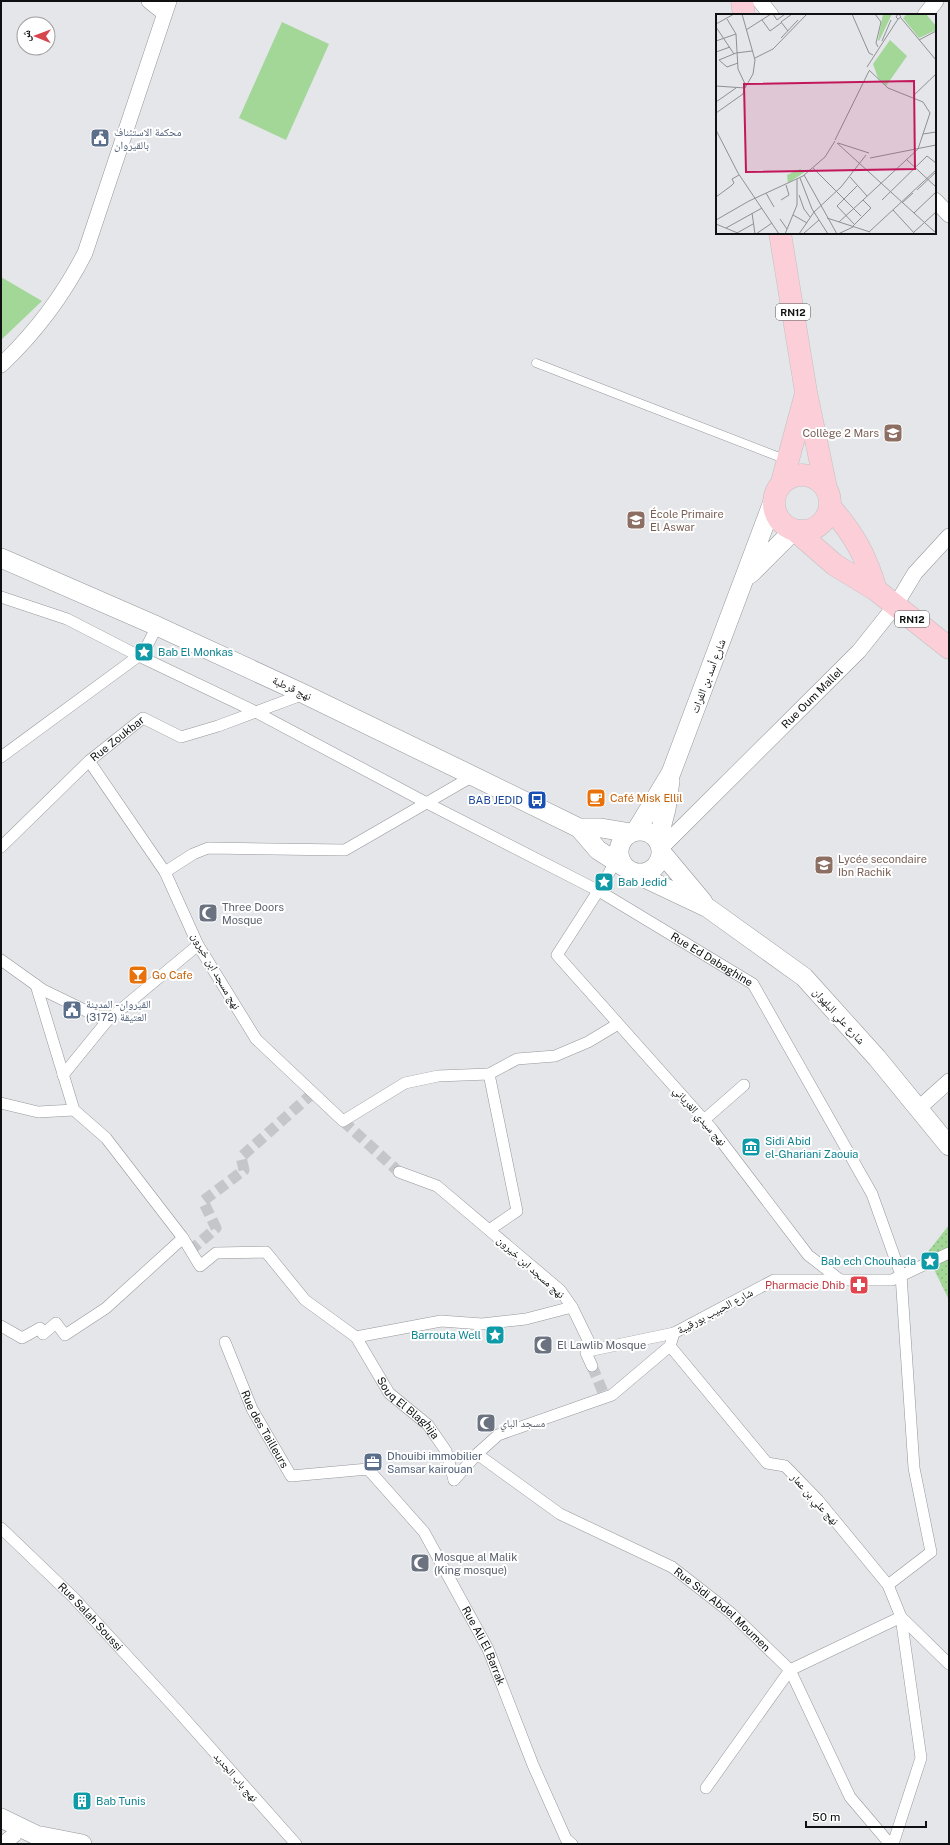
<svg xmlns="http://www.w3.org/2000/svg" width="950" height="1845" viewBox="0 0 950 1845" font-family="'Public Sans','Noto Naskh Arabic',sans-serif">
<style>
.park{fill:url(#park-dots)}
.pitch{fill:#a3d798}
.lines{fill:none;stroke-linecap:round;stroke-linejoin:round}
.pedestrian-tunnel{stroke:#c4c6c9;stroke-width:11;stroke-dasharray:11 5.5;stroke-linecap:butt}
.service-casing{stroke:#95979a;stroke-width:9}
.pedestrian-casing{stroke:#95979a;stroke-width:12}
.minor-casing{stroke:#95979a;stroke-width:16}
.tertiary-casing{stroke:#95979a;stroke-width:20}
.primary-casing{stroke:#c1c1c1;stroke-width:23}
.service{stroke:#fff;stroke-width:8}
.pedestrian{stroke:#fff;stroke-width:11}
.minor{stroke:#fff;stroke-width:15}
.tertiary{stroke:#fff;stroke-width:19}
.primary{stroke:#fbced8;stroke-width:22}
.labels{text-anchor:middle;stroke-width:4;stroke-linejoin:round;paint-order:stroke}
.shield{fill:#fff;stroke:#575858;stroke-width:1}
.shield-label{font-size:10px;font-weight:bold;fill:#0f1011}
.service-label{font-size:11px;fill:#4e5e75;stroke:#fff;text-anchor:start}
.education-label{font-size:11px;fill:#785e54;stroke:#fff;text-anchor:start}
.culture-label{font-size:11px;fill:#0d838f;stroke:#fff;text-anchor:start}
.street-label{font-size:11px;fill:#0f1011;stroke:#fff}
.food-label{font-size:11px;fill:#c56008;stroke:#fff;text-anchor:start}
.transit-label{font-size:11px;fill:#164399;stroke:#fff;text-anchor:end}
.worship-label{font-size:11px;fill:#5b616d;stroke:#fff;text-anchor:start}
.health-label{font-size:11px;fill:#be3a42;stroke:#fff;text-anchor:end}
.inset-road{fill:none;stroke:#8f9093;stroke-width:1}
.view{fill:#c2185b;fill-opacity:0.15;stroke:#c2185b;stroke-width:2}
.inset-edge{fill:none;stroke:#0f1011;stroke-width:2}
</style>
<defs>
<pattern id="park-dots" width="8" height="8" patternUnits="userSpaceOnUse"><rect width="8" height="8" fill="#a3d798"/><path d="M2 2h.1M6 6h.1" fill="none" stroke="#8bb882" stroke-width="1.8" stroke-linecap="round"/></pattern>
</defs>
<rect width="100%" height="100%" fill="#e4e6ea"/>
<path class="park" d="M 949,1225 L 949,1300 L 930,1261 L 927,1253 Z"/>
<path class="pitch" d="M 282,22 L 329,44 L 286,140 L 239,118 Z
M 1,277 L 42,301 L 1,340 Z"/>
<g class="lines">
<path class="pedestrian-tunnel" d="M 343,1121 L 399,1172
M 190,1251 L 216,1228 L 203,1201 L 244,1170 L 241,1157 L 313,1093
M 592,1366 L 605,1397
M 75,1806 L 88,1795"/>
<g class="service-casing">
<path id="service" d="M 536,363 L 787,460"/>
</g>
<g class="pedestrian-casing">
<g id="pedestrian">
<path id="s1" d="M 1,597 L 67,619 L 139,656 L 254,711 L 425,802 L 599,891 L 753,984 L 872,1194 L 901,1275 L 914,1468 L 931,1552 L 888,1585"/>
<path d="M 1,757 L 144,652 L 157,626"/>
<path d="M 89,761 L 165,872 L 198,945 L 256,1039 L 343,1121 L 405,1083 L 438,1076 L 489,1074"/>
<path id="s2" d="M 1,847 L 89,761 L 143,718 L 181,737 L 218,726 L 304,694"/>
<path d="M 615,862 L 604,882 L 557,955 L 712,1129 L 808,1255 L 839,1279"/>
<path d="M 165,872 L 193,854 L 208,848 L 345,850 L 473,776"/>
<path d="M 1,960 L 43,990 L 107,1021"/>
<path d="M 36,985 L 74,1110 L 106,1138 L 183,1238"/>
<path d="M 63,1075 L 107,1021 L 198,945"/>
<path d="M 1,1103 L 38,1112 L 74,1110"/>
<path d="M 704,1120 L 744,1085"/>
<path d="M 399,1172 L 437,1186 L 560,1290 L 572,1307 L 593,1350 L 674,1333"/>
<path d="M 489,1230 L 517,1211 L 489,1074 L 517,1059 L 555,1056 L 588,1042 L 618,1024"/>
<path id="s3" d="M 1,1326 L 22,1338 L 40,1328 L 43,1334 L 56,1323 L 65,1335 L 106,1308 L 183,1238 L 200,1266 L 216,1253 L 266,1252 L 305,1300 L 356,1337 L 389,1393 L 428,1425 L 446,1451 L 454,1480"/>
<path d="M 356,1337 L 441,1321 L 482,1324 L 526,1319 L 572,1307"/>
<path id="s4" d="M 225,1342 L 252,1409 L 291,1476 L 368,1469 L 424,1532 L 488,1649 L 533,1765 L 566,1839 L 572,1844"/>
<path d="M 670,1346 L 767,1463 L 785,1466 L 818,1500 L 888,1585 L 901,1617 L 949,1664"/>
<path d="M 592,1366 L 586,1353 L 593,1350"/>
<path id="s5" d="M 477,1454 L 560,1514 L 672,1567 L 731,1613 L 790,1670 L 850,1797 L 890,1844"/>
<path d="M 454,1480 L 477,1454 L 498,1435 L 612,1395 L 670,1346 L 674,1333 L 774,1280 L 892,1280 L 949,1253"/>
<path id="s6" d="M 1,1528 L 73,1597 L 176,1709 L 296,1844"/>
<path d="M 706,1788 L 790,1670 L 901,1617 L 921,1758 L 893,1844"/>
</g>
</g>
<g class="minor-casing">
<g id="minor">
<path d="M 149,1 L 164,13"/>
<path d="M 760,1 L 771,15"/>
<path d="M 925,15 L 936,1"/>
<path d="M 935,200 L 949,215"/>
<path d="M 1,365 C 37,331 63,296 85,253 L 169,1"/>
<path id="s7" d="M 661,848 L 859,651 L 895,606 L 915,573 L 949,536"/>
<path d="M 919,1108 L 949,1081"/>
<path d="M 3,1844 L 14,1835 L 17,1827"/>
</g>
</g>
<g class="tertiary-casing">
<path id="tertiary" d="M 1,558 L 157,626 L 304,694 L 473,776 L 579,828 L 598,850 L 626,868
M 750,574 L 793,531
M 579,828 L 601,828 L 631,833
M619 852a21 21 0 1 1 42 0a21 21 0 1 1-42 0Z
M 636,831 L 671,773 L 774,499
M 658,840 L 666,809 L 670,781
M 662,853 L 703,902
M 634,873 L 708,908 L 804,977 L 877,1058 L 949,1146
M 1,1818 L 36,1835 L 82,1844"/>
</g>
<g class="primary-casing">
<path id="primary" d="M 742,1 L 744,15
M 780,233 L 806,392 L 826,488
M774 503a28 28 0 1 1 56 0a28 28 0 1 1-56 0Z
M 782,482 L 805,397
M 830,507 C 854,534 866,556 876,590
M 797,532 L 835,565 L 876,590 L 949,648"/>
</g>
<use href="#service" class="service"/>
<use href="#pedestrian" class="pedestrian"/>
<use href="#minor" class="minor"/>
<use href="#tertiary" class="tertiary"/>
<use href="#primary" class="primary"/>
</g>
<defs>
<g id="civic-square" transform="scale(1)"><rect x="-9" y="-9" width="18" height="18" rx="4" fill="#5c6f8a" stroke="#fff"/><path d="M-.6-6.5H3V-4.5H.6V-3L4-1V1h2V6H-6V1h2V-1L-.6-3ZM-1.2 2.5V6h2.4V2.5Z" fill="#fff"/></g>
<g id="school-square" transform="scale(1)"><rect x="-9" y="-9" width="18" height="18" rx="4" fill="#8d6e63" stroke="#fff"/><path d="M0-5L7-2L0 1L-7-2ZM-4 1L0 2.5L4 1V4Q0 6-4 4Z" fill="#fff"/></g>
<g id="sight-square" transform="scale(1)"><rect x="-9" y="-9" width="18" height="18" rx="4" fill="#0f9aa8" stroke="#fff"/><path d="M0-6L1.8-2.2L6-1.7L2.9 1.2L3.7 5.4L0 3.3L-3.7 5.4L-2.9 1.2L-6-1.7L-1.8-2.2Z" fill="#fff"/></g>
<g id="cafe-square" transform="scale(1)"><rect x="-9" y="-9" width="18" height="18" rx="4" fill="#e8710a" stroke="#fff"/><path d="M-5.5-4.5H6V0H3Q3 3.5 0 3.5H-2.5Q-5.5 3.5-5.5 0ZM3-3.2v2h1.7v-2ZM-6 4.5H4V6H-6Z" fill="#fff"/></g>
<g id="bus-square" transform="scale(1)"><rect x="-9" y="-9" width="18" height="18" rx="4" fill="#1a4fb4" stroke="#fff"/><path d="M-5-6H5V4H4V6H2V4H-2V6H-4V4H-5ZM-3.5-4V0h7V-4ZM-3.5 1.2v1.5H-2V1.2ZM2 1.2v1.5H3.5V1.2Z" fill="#fff"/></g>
<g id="mosque-square" transform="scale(1)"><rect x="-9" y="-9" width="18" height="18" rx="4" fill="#6b7280" stroke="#fff"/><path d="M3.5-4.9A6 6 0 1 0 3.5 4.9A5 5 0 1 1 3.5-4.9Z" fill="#fff"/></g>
<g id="bar-square" transform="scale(1)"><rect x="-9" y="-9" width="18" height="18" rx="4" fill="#e8710a" stroke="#fff"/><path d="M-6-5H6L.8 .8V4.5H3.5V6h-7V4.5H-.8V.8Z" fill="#fff"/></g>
<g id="museum-square" transform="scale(1)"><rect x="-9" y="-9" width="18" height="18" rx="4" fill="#0f9aa8" stroke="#fff"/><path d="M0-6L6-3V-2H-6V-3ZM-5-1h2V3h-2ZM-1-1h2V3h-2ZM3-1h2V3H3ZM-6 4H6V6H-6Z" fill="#fff"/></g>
<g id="pharmacy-square" transform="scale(1)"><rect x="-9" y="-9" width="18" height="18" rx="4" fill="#e0444e" stroke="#fff"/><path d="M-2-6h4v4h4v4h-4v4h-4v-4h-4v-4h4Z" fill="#fff"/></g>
<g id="office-square" transform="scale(1)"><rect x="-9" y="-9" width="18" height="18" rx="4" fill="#5c6f8a" stroke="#fff"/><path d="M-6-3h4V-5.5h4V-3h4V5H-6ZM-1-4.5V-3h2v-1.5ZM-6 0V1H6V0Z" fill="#fff"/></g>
<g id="building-square" transform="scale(1)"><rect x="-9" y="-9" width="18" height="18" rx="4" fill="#0f9aa8" stroke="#fff"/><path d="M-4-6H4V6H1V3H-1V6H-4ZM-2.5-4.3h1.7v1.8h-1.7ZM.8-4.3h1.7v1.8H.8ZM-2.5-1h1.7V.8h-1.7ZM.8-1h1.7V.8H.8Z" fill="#fff"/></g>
</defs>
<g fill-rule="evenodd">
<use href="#civic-square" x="100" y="138"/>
<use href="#school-square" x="893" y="433"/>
<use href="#school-square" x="636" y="520"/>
<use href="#sight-square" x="144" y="652"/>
<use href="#cafe-square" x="596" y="798"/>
<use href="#bus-square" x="537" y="800"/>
<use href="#school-square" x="824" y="865"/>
<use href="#sight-square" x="604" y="882"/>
<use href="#mosque-square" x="208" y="913"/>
<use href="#bar-square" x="138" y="975"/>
<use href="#civic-square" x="72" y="1010"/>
<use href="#museum-square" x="751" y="1147"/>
<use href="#sight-square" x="930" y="1261"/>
<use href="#pharmacy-square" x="859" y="1285"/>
<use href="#sight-square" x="495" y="1335"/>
<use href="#mosque-square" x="543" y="1345"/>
<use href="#mosque-square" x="486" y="1423"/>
<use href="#office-square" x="373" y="1462"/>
<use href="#mosque-square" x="420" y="1563"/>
<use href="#building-square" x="82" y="1801"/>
</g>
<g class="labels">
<g class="shield">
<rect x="776" y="304" width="34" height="16" rx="3"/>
<rect x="895" y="611" width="34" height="16" rx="3"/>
</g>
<g class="shield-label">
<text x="793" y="316">RN12</text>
<text x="912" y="623">RN12</text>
</g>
<g class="service-label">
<text x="114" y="136">محكمة الاستئناف<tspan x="114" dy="13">بالقيروان</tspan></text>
<text x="86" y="1008">القيروان - المدينة<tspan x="86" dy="13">العتيقة (3172)</tspan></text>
<text x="387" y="1460">Dhouibi immobilier<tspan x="387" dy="13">Samsar kairouan</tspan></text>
</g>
<g class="education-label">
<text x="879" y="437" text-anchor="end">Collège 2 Mars</text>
<text x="650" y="518">École Primaire<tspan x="650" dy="13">El Aswar</tspan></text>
<text x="838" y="863">Lycée secondaire<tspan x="838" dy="13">Ibn Rachik</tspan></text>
</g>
<g class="culture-label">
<text x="158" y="656">Bab El Monkas</text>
<text x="618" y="886">Bab Jedid</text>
<text x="765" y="1145">Sidi Abid<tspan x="765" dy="13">el-Ghariani Zaouia</tspan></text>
<text x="916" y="1265" text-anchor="end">Bab ech Chouhada</text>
<text x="481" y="1339" text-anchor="end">Barrouta Well</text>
<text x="96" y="1805">Bab Tunis</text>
</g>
<g class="street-label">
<text transform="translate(708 676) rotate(-69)" y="4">شارع أسد بن الفرات</text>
<text transform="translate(292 688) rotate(25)" y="4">نهج قرطبة</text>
<text dy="4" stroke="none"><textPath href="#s7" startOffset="213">Rue Oum Mallel</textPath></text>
<text dy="4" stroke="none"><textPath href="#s2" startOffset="159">Rue Zoukbar</textPath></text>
<text dy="4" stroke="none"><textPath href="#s1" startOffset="799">Rue Ed Dabaghine</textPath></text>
<text transform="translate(216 971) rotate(60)" y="4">نهج مسجد ابن خيرون</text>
<text transform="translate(839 1016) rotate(48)" y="4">شارع علي البلهوان</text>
<text transform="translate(700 1116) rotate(49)" y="4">نهج سيدي الغرياني</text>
<text transform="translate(531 1267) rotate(42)" y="4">نهج مسجد ابن خيرون</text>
<text transform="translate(715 1311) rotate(-28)" y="4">شارع الحبيب بورقيبة</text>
<text dy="4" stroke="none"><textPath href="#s3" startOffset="554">Souq El Blaghija</textPath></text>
<text dy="4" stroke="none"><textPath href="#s4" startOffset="96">Rue des Tailleurs</textPath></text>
<text transform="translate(815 1499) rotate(48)" y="4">نهج علي بن عمار</text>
<text dy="4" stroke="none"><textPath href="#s5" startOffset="292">Rue Sidi Abdel Moumen</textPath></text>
<text dy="4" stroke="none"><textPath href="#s6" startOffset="126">Rue Salah Soussi</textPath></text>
<text dy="4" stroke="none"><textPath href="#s4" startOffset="440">Rue Ali El Barrak</textPath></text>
<text transform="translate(236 1777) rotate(49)" y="4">نهج باب الجديد</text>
</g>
<g class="food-label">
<text x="610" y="802">Café Misk Ellil</text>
<text x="152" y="979">Go Cafe</text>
</g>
<g class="transit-label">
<text x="523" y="804">BAB JEDID</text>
</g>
<g class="worship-label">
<text x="222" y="911">Three Doors<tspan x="222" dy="13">Mosque</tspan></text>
<text x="557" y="1349">El Lawlib Mosque</text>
<text x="500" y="1427">مسجد الباي</text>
<text x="434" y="1561">Mosque al Malik<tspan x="434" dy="13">(King mosque)</tspan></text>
</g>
<g class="health-label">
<text x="845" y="1289">Pharmacie Dhib</text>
</g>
</g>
<g transform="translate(716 14)">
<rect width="220" height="220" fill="#e4e6ea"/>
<path d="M 167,0 L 176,0 L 163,27 L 162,26 ZM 191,0 L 210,0 L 220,12 L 220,16 L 203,24 L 187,4 ZM 84,155 L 89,158 L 72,169 L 71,161 Z" fill="#a3d798"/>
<path d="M 174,26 L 191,42 L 170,72 L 162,64 L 157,50 Z" fill="#a3d798"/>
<path class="inset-road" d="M 26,0 L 39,46 L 37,60 L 29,74M 57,0 L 61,6 L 69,0M 136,0 L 153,39 L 157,41M 159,0 L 165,8 L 160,29 L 162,33M 182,0 L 180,3 L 182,5 L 185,3 L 183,0M 185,4 L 220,46M 11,5 L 20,20 L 22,55 L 30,72M 46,6 L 54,17 L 65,9M 0,10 L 18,0M 0,13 L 18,40M 30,16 L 55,0M 72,17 L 65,8 L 76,0M 65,24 L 82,6M 203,26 L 220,17M 0,27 L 20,20M 166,27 L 175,6M 0,38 L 14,33M 39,44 L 57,35 L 91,0M 22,49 L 11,53 L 3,46 L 20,39 L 36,37M 151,53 L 182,5M 0,72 L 29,74M 197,82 L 220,60M 0,88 L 20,74M 0,99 L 27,80 L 29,72M 0,116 L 22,159 L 63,220M 207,120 L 220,118M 119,126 L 153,57M 121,129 L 220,219M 122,129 L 153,139M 154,144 L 220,131M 190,145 L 220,173M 97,154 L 145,202M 88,161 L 121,220M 134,163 L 151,182M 84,164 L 96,195 L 112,220M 201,176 L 220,158M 50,179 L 58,193M 83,181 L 88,195 L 94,203M 0,183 L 15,172 L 18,169 L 16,165 L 23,161M 65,186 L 73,181 L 70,171M 166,186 L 211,142 L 220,149M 186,189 L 197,179M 177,196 L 199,220M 36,199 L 39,220M 198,199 L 220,178M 77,201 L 91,209M 111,204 L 154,218M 64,205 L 71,215M 0,206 L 33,187 L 87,162 L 109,143 L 119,127M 123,208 L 147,186M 0,210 L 24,220M 138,210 L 121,192 L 141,172M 137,212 L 155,194 L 147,186 L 202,135 L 214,99 L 207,88 L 172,74 L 153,56M 10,214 L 46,194M 153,218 L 220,156M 198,218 L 220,198M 21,219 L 37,210M 40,220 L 56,209M 69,220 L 81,191 L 81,165M 83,220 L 98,198 L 125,173 L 150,141M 87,220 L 103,206M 122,220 L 137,213"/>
<path class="view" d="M 198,67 L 199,155 L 30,158 L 28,70 Z"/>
<rect width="220" height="220" class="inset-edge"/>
</g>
<rect width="950" height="1845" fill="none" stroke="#0f1011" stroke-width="4"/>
<g transform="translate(36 36) rotate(271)"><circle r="19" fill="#ffffff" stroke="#9f9fa0"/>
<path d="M0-3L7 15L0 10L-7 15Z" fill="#d6464c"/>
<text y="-6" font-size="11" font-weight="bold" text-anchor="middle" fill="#0f1011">ش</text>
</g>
<path d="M806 1821v6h120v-6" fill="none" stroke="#0f1011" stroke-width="2"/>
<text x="812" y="1821" font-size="12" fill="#0f1011" stroke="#ffffff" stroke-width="3" paint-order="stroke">50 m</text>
</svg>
